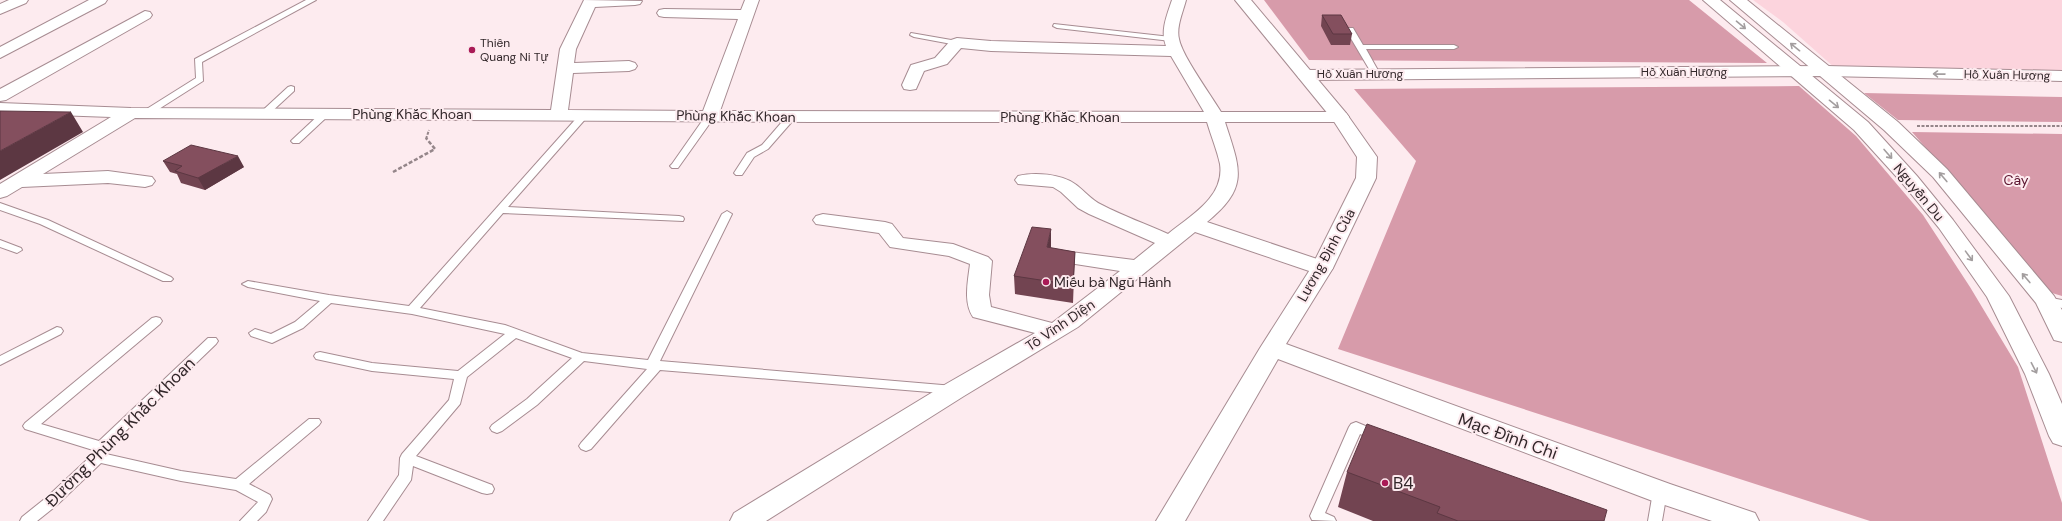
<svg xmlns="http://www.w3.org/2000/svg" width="2062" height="521" viewBox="0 0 2062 521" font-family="'DM Sans',sans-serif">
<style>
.green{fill:#fcd4dd}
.forest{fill:#d79baa}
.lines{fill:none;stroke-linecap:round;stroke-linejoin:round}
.service-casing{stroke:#a78c92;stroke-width:2}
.minor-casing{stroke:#a78c92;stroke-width:2}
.tertiary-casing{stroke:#a78c92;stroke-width:2}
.path-far1{stroke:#95868a;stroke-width:2;stroke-dasharray:3 1.5;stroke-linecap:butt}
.path{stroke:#95868a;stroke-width:2.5;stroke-dasharray:4 2;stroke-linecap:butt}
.service{fill:#fff;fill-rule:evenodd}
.minor{fill:#fff;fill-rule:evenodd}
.tertiary{fill:#fff;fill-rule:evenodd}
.wall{fill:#724451}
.shaded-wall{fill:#5c3742}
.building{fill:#844f5e;stroke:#5c3742}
.oneway{stroke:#a39e9f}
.poi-dot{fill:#a91a56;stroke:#fdebef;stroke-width:1.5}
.labels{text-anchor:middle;stroke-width:4;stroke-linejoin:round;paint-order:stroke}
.far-poi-label{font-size:12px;fill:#32272a;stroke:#fdebef;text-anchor:start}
.far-street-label{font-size:12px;fill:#32272a;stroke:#fdebef}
.street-label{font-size:14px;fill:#32272a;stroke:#fdebef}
.park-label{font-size:14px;fill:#5a142e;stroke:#fdebef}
.poi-label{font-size:14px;fill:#32272a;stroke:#fdebef;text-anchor:start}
.near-street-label{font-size:17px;fill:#32272a;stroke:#fdebef}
.near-poi-label{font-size:17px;fill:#32272a;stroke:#fdebef;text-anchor:start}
</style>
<rect width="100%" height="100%" fill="#fdebef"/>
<path class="green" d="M 1753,0 L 2062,0 L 2062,76 L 1835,68 L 1783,22 Z"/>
<path class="forest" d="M 1264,0 L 1689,0 L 1767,63 L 1309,60 Z
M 1799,86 L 1856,136 L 1923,215 L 1970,287 L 2018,367 L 2062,503 L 2062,521 L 1870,521 L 1338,349 L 1416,161 L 1354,89 Z
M 1864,93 L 2062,97 L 2062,122 L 1898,120 Z
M 1912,132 L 2062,134 L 2062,296 L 2052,293 Z"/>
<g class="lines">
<g class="service-casing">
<path id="service" d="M 306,0 L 316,0 L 202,62 L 203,81 L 151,114 L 145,114 L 145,110 L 196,78 L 195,59 Z
M 1054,24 L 1171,37 L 1175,39 L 1171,41 L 1057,28 L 1053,26 Z
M 1347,28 L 1353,28 L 1363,45 L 1454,45 L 1458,47 L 1454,49 L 1366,49 L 1380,74 L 1376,77 L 1372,74 L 1346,30 Z
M 911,33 L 957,41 L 961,43 L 957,45 L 914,37 L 910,35 Z
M 291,86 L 294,87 L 294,91 L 268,115 L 262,115 L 262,111 L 288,87 Z
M 326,110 L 331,113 L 329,115 L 299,143 L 293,143 L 291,141 L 293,139 L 323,111 Z
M 585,111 L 588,112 L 588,116 L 508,207 L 679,216 L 683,217 L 684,219 L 683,221 L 503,213 L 420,308 L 505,325 L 582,353 L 648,360 L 722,214 L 727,211 L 732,214 L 660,361 L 954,386 L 958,387 L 960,390 L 958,393 L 954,394 L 660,370 L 591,449 L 586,451 L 581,449 L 579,446 L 581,443 L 647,369 L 584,361 L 537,405 L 502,431 L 497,433 L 492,431 L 490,428 L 492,425 L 527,399 L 572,358 L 516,338 L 467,377 L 460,404 L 416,456 L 492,485 L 494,489 L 492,493 L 487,494 L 482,493 L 413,466 L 411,480 L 383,521 L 368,521 L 399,475 L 400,458 L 402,454 L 449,400 L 454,379 L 372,371 L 316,359 L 314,356 L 316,353 L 320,352 L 372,363 L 458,371 L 505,334 L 412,314 L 331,303 L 303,328 L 272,343 L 251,336 L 249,333 L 255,329 L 271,334 L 295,322 L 320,301 L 248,287 L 242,284 L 248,281 L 329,295 L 409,306 L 582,112 Z
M 710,113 L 715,116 L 678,168 L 672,168 L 670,166 L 672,164 L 707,114 Z
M 791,114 L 796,117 L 768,149 L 754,157 L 742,175 L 736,175 L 734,173 L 747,153 L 762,145 L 788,115 Z
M 0,203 L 48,220 L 171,277 L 173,279 L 171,281 L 163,281 L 40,224 L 0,210 Z
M 0,240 L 21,248 L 22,250 L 17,253 L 0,247 Z
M 2046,297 L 2062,300 L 2062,308 L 2042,304 L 2040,301 Z
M 156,317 L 160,318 L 162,321 L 160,324 L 41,424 L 99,441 L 208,338 L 216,338 L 218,341 L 216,344 L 107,449 L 106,454 L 181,471 L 236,479 L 309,419 L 319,419 L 321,422 L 319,425 L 249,484 L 270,495 L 272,499 L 266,512 L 257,521 L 240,521 L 258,502 L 236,490 L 181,481 L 101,463 L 57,505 L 37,521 L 20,521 L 22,517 L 47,497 L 92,455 L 93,450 L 25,429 L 23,426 L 25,423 L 152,318 Z
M 57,327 L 61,328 L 63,331 L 61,334 L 0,365 L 0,356 Z
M 1356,422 L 1382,433 L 1384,436 L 1382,439 L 1377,441 L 1360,434 L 1325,513 L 1334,517 L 1336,521 L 1312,520 L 1310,516 L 1349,427 L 1351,424 Z
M 1660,487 L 1665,488 L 1667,492 L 1662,521 L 1648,521 L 1653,492 L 1655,488 Z"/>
</g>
<g class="minor-casing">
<path id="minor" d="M 9,0 L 28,0 L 26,3 L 0,14 L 0,4 Z
M 89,0 L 107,0 L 105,3 L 0,58 L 0,47 Z
M 584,0 L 642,1 L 640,4 L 635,5 L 595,7 L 576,49 L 574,63 L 629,61 L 635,63 L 637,66 L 635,69 L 629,71 L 573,73 L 568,110 L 703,111 L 738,19 L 664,17 L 659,16 L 657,13 L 659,10 L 664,9 L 741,10 L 745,0 L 759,0 L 720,111 L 1204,112 L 1171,56 L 991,51 L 961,48 L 947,64 L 924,71 L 916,89 L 910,90 L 904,89 L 902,85 L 911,65 L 935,58 L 951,40 L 957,38 L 991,41 L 1166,46 C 1160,31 1167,15 1172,0 L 1186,0 C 1183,12 1176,27 1179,39 C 1182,56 1211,95 1221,112 L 1340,112 L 1346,113 L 1349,117 L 1346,121 L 1340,122 L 1225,122 C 1240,169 1250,187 1207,222 L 1329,263 L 1333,268 L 1329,273 L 1322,274 L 1315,273 L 1195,232 L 1078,327 L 964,396 L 766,521 L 730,521 L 734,513 L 946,384 L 1035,333 L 973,317 C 963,302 968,281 970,264 L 949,256 L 890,247 L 879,233 L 816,224 L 813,220 L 816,216 L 823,214 L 885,222 L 892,224 L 903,238 L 953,244 L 988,257 L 992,261 L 989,295 L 991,307 L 1052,323 L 1120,271 L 1056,261 L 1053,257 L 1056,253 L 1063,251 L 1134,260 L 1155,243 L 1089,214 L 1078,208 L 1061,192 L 1053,187 L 1018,184 L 1015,180 L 1018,176 C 1035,172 1061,174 1075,184 C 1085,191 1091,200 1102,205 C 1123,216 1146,224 1168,234 C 1190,216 1225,197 1220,164 C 1217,150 1211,136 1207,122 L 813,122 L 135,118 L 43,174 L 108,171 L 152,177 L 155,181 L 152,185 L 145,187 L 108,183 L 22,187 L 7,196 L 0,198 L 0,184 L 111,117 L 0,113 L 0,103 L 131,108 L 551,110 L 560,49 Z
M 145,11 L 150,12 L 152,15 L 150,18 L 6,100 L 0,101 L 0,89 Z
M 1826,66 L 2062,71 L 2062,81 L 1826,76 L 1305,80 L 1299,78 L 1297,75 L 1299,72 L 1305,70 Z"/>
</g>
<g class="tertiary-casing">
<path id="tertiary" d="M 1235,0 L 1251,0 L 1346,113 L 1377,157 L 1376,178 L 1333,268 L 1286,344 L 1670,484 L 1755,513 L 1759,521 L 1712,521 L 1650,500 L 1278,359 L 1185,521 L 1156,521 L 1260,348 L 1311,268 L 1356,178 L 1357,157 L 1333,120 Z
M 1703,0 L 1720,0 L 1868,122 L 1917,176 L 1953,220 L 2009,296 L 2049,374 L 2062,404 L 2062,446 L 2053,443 L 2049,436 L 2025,374 L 1987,297 L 1939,228 L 1903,184 L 1854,130 Z
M 1730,0 L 1747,0 L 1898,122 L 1947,169 L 2054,296 L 2062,310 L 2062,342 L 2054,340 L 2036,303 L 1933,177 L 1884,130 Z"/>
</g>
<path class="path-far1" d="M 1917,126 L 2062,126
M 426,139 L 429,130"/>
<path class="path" d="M 393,172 L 435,149 L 426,138"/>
<use href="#service" class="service"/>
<use href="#minor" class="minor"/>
<use href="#tertiary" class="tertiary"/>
</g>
<path class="wall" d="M 1322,15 L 1352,34 L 1350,45 L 1331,45 L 1321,26 Z
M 163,161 L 244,167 L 205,190 L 181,183 L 177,174 L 170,172 Z
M 1051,247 L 1051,248 L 1075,252 L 1073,303 L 1015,294 L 1014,276 Z
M 1347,472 L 1604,521 L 1373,521 L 1338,507 Z"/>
<path class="shaded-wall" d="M 71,112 L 83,132 L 0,180 L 0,151 Z
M 238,156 L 244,167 L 205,190 L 198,178 Z
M 1051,229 L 1051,247 L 1046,264 L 1047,247 Z"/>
<path class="building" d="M 1322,15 L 1341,15 L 1352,34 L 1333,34 Z
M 0,111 L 71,112 L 0,151 Z
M 191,145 L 238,156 L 198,178 L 175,171 L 182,166 L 163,161 Z
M 1032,227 L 1051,229 L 1047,247 L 1075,252 L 1073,285 L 1014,276 Z
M 1367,424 L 1607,510 L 1604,521 L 1458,521 L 1437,513 L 1440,507 L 1347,472 Z"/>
<defs><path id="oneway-shaft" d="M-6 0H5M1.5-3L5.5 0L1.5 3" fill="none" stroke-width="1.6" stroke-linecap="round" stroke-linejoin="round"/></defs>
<g class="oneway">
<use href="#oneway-shaft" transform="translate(1741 25) rotate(40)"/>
<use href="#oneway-shaft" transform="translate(1795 47) rotate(-141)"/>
<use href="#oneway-shaft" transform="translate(1939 74) rotate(-179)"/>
<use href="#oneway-shaft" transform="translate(1834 104) rotate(39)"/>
<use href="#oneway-shaft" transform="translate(1888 154) rotate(49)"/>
<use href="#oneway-shaft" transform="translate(1943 177) rotate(-130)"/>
<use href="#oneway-shaft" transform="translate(1969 256) rotate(54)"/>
<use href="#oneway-shaft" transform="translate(2026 278) rotate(-130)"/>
<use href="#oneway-shaft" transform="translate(2034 368) rotate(63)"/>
</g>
<g class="poi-dot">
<circle cx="472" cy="50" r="4"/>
<circle cx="1046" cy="282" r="4"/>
<circle cx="1385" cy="483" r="4"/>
</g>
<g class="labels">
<g class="far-poi-label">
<text x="480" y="47">Thiên<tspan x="480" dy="14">Quang Ni Tự</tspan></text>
</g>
<g class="far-street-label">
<text x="1684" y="76">Hồ Xuân Hương</text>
<text x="1360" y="78">Hồ Xuân Hương</text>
<text transform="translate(2007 75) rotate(1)" y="4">Hồ Xuân Hương</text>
</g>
<g class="street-label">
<text x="412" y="119">Phùng Khắc Khoan</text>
<text transform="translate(736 116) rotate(1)" y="5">Phùng Khắc Khoan</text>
<text x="1060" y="122">Phùng Khắc Khoan</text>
<text transform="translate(1919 192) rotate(50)" y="5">Nguyễn Du</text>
<text transform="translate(1326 255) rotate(-61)" y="5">Lương Định Của</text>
<text transform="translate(1060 325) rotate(-34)" y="5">Tô Vĩnh Diện</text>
</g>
<g class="park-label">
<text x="2016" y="185">Cây</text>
</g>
<g class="poi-label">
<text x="1054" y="287">Miếu bà Ngũ Hành</text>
</g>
<g class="near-street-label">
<text transform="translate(120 432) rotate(-45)" y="6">Đường Phùng Khắc Khoan</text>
<text transform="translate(1508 436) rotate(20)" y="6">Mạc Đĩnh Chi</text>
</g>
<g class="near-poi-label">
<text x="1393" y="489">B4</text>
</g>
</g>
</svg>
